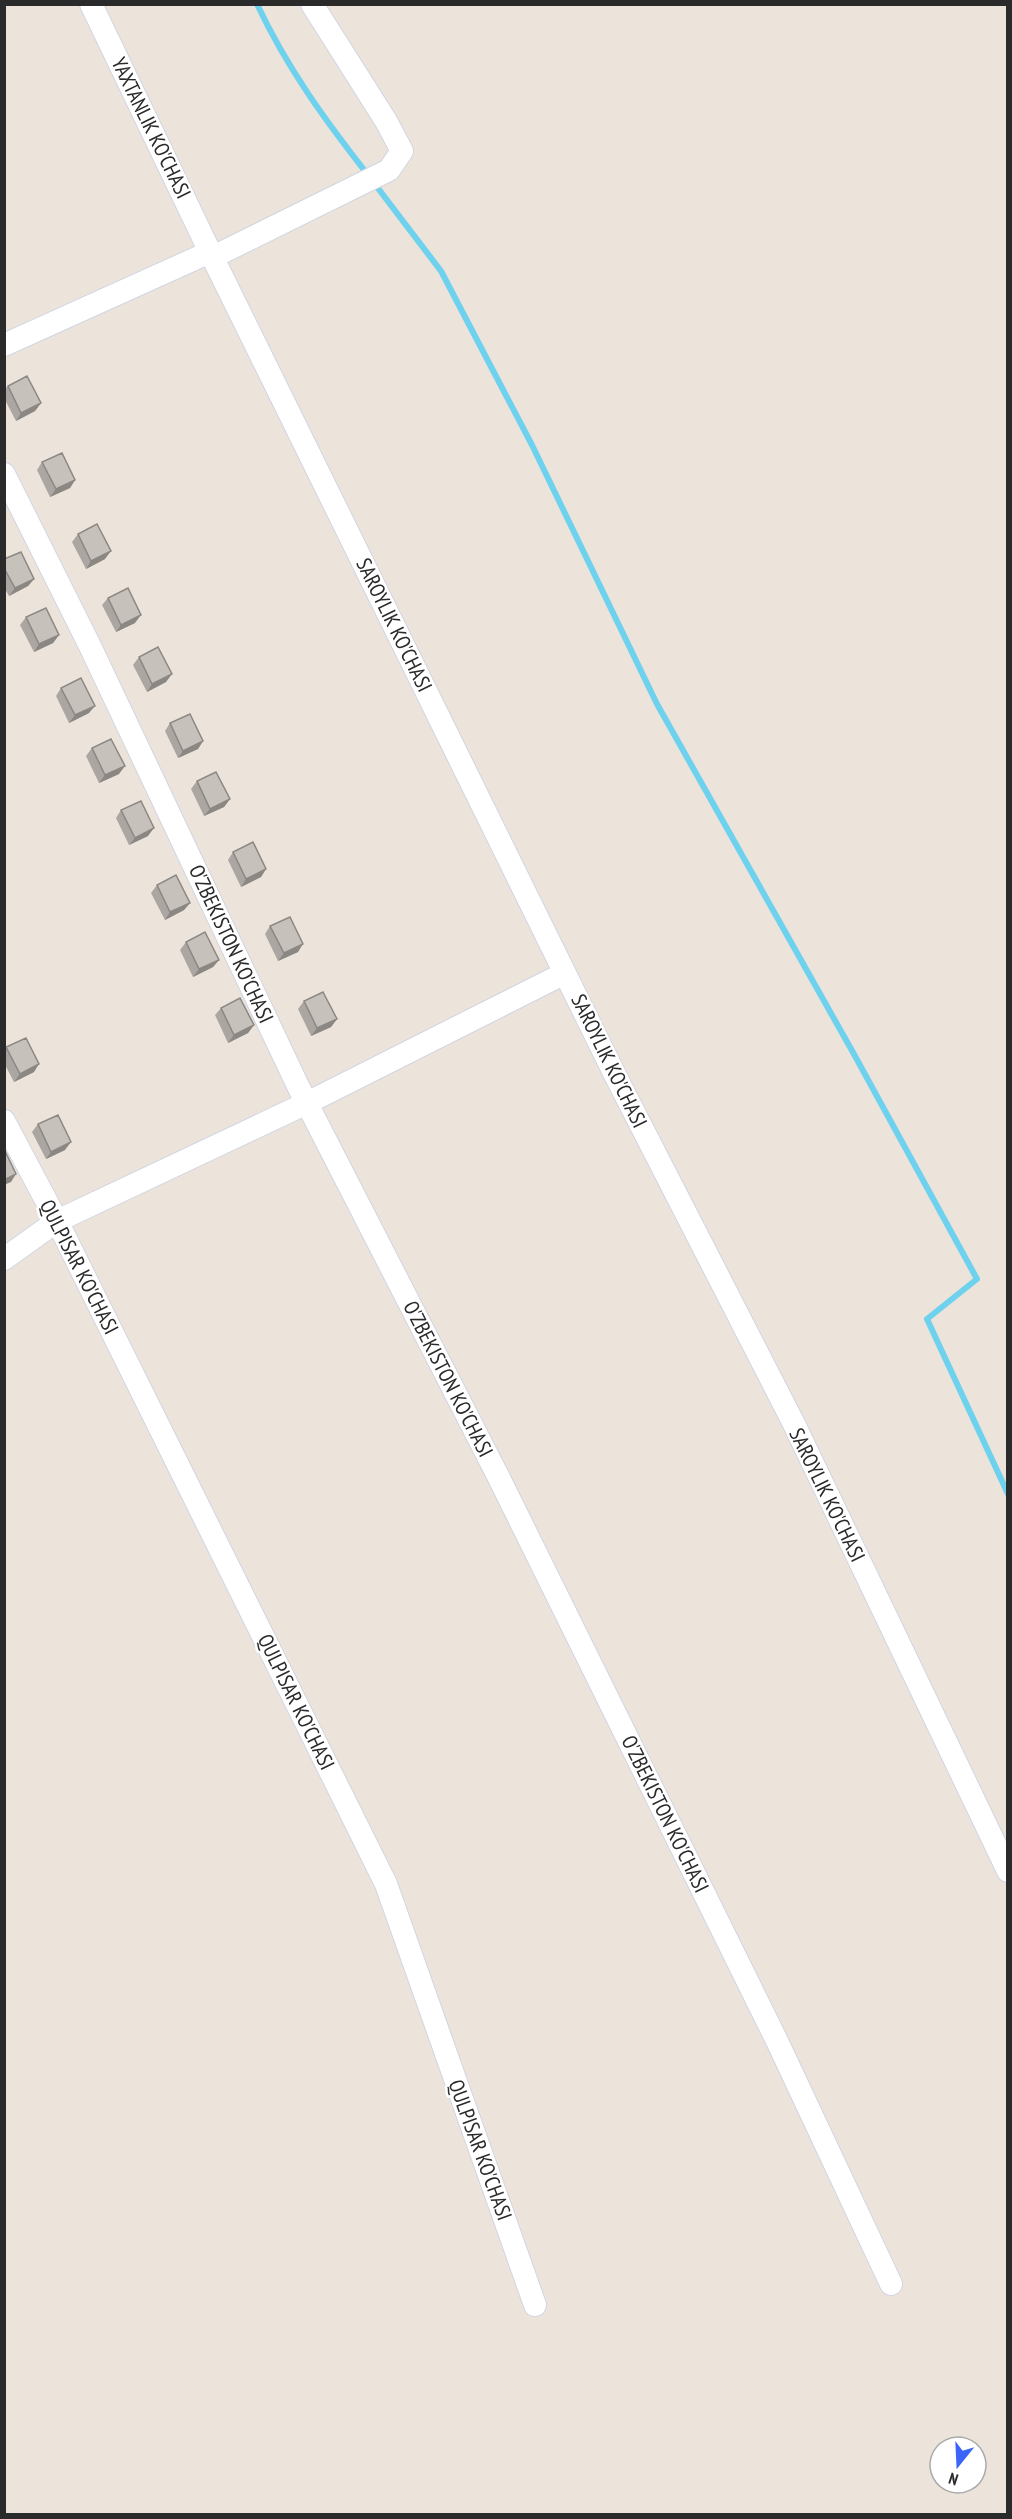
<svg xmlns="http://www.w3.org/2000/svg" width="1012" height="2519" viewBox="0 0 1012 2519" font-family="'PT Sans Narrow',sans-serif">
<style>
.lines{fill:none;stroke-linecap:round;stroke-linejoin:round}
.stream{stroke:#6ed1ee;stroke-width:6}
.minor-casing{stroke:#d1d5e2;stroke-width:24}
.minor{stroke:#fff;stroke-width:22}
.wall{fill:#aba6a1}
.shaded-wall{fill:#8b8783}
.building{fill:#c7c1bb;stroke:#8b8783;stroke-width:1.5}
.labels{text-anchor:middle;stroke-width:5;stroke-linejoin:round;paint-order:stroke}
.street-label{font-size:21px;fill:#2a2a2a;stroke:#fff}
</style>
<rect width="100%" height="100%" fill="#ece4db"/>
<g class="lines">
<path class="stream" d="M 257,4 C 287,68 325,120 368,175
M 374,183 L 441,271 L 532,445 L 657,704 L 855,1056 L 977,1279 L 927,1319 L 1008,1494"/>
<g class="minor-casing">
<path id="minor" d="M 91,4 L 210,252 L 614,1073 L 794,1424 L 1008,1871
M 213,257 L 389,170 L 402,151 L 386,121 L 312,4
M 4,345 L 210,252
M 4,474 L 89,644 L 298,1086 L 499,1478 L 777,2041 L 891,2284
M 4,1121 L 57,1221 L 386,1884 L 535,2305
M 4,1259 L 57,1221 L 307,1103 L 565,973"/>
</g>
<use href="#minor" class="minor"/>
</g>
<path class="wall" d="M 8,386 L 41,403 L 35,411 L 16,421 L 4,398 L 4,390 Z
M 42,462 L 75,480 L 70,488 L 50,497 L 37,470 Z
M 78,534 L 105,559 L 86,569 L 72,542 Z
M 4,559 L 34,579 L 28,586 L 9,596 L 4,587 Z
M 108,598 L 135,623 L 116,632 L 102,605 Z
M 26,617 L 59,635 L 53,643 L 34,652 L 20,625 Z
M 139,657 L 166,682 L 147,692 L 133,665 Z
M 61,688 L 89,713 L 69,723 L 56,696 Z
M 170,723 L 203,741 L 198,749 L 178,758 L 165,731 Z
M 92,748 L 119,774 L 99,783 L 86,756 Z
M 197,781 L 230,799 L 224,807 L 204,816 L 191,789 Z
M 121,810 L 148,836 L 129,845 L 116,818 Z
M 233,852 L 266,869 L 261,877 L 241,887 L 228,860 Z
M 157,885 L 190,903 L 184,910 L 165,920 L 151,893 Z
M 270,926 L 298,952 L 278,961 L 265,934 Z
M 186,942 L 219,960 L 213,967 L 193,977 L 180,950 Z
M 304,1001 L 337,1019 L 331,1027 L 311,1036 L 298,1009 Z
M 221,1008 L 254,1025 L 248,1033 L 228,1043 L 215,1015 Z
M 6,1047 L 34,1072 L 14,1082 L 4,1063 L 4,1049 Z
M 38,1124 L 65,1150 L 46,1159 L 32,1132 Z"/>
<path class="shaded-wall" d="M 41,403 L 35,411 L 16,421 L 21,413 Z
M 75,480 L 70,488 L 50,497 L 56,489 Z
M 111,551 L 105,559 L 86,569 L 91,561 Z
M 34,579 L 28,586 L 9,596 L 15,588 Z
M 141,615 L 135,623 L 116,632 L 121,625 Z
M 59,635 L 53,643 L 34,652 L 39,644 Z
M 172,674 L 166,682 L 147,692 L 152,684 Z
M 95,706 L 89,713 L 69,723 L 75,715 Z
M 203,741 L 198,749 L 178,758 L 183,751 Z
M 125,766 L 119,774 L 99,783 L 105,775 Z
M 230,799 L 224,807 L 204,816 L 210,809 Z
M 154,828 L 148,836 L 129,845 L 135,838 Z
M 266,869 L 261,877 L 241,887 L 246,879 Z
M 190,903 L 184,910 L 165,920 L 170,912 Z
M 303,944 L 298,952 L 278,961 L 284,953 Z
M 219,960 L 213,967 L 193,977 L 199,969 Z
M 337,1019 L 331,1027 L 311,1036 L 317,1028 Z
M 254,1025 L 248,1033 L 228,1043 L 234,1035 Z
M 39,1064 L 34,1072 L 14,1082 L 20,1074 Z
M 71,1142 L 65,1150 L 46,1159 L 51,1152 Z
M 16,1174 L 11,1182 L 4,1185 L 4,1180 Z"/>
<path class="building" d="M 27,376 L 41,403 L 21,413 L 8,386 Z
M 62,453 L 75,480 L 56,489 L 42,462 Z
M 97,524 L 111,551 L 91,561 L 78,534 Z
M 21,552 L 34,579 L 15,588 L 4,568 L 4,559 Z
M 128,588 L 141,615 L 121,625 L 108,598 Z
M 46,608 L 59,635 L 39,644 L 26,617 Z
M 158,647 L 172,674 L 152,684 L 139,657 Z
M 81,678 L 95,706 L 75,715 L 61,688 Z
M 190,714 L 203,741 L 183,751 L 170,723 Z
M 111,739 L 125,766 L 105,775 L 92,748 Z
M 216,772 L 230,799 L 210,809 L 197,781 Z
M 141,801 L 154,828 L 135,838 L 121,810 Z
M 253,842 L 266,869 L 246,879 L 233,852 Z
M 176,875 L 190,903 L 170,912 L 157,885 Z
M 290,917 L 303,944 L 284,953 L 270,926 Z
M 205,932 L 219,960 L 199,969 L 186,942 Z
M 323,992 L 337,1019 L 317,1028 L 304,1001 Z
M 240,998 L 254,1025 L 234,1035 L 221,1008 Z
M 26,1038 L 39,1064 L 20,1074 L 6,1047 Z
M 58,1115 L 71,1142 L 51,1152 L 38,1124 Z
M 4,1149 L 16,1174 L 4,1180 Z"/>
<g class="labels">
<g class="street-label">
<text transform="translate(151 128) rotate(64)" y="7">YAXTANLIK KO'CHASI</text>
<text transform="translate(394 625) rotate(64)" y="7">SAROYLIK KO'CHASI</text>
<text transform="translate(231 944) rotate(65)" y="7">O'ZBEKISTON KO'CHASI</text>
<text transform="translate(609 1061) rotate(64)" y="7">SAROYLIK KO'CHASI</text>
<text transform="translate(79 1267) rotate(63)" y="7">QULPISAR KO'CHASI</text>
<text transform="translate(448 1379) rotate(63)" y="7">O'ZBEKISTON KO'CHASI</text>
<text transform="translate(827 1495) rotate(64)" y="7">SAROYLIK KO'CHASI</text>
<text transform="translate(296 1702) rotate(64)" y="7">QULPISAR KO'CHASI</text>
<text transform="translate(665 1814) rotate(64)" y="7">O'ZBEKISTON KO'CHASI</text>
<text transform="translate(480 2150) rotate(70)" y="7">QULPISAR KO'CHASI</text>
</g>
</g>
<rect width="1012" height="2519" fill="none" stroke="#2a2a2a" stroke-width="12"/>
<g transform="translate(958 2465) rotate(198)"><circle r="28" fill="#ffffff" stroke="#aaaaaa" stroke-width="1.5"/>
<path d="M0-4.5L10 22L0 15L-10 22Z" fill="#3b65f9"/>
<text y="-9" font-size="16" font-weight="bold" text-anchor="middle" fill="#2a2a2a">N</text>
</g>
</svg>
